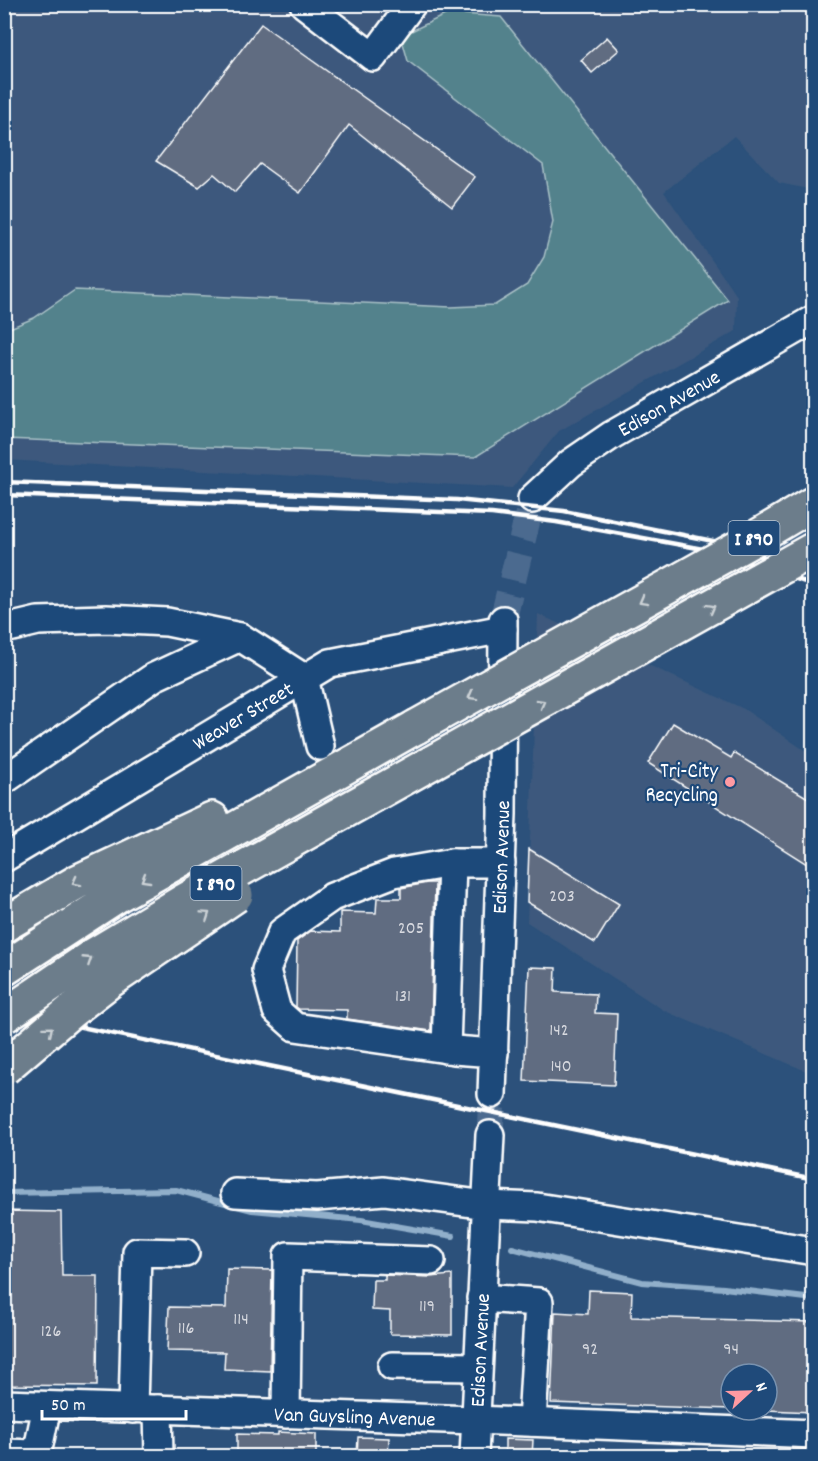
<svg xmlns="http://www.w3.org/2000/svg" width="818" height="1461" viewBox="0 0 818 1461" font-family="Dekko,sans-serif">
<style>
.built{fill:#3c597d}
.green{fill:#53828c;stroke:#a9c0c6;stroke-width:1.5}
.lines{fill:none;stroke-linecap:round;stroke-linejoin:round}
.stream{stroke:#91afca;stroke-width:6}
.building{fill:#616c81;stroke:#fff;stroke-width:1.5}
.minor-tunnel{stroke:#4c6b8f;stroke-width:27;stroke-dasharray:27 14;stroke-linecap:butt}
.minor-casing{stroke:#fff;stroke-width:32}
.highway-casing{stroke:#fff;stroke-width:38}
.minor{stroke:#1f4a7a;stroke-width:27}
.highway{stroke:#6c7d8b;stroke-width:33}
.rail{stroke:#fff;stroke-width:4.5}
.highway-bridge-casing{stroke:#fff;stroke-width:38;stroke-linecap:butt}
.highway-bridge{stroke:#6c7d8b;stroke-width:33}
.oneway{stroke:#ccd2d6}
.poi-dot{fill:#ff9aa2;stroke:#1f4a7a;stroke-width:2}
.labels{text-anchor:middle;stroke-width:4.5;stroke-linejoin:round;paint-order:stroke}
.number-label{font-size:18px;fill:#d8dae0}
.shield{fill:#1f4a7a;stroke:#bcc9d7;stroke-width:1.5}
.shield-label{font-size:20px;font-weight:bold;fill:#fff}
.street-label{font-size:21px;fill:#fff;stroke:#1f4a7a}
.poi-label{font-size:21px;fill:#fff;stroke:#1f4a7a;text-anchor:end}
</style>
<rect width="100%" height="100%" fill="#2c517b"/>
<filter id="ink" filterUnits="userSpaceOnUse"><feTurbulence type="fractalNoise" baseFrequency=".0167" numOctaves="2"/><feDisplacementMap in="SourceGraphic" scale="12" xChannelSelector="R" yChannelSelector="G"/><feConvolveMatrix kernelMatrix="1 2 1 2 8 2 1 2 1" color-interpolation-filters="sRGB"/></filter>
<g filter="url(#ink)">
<path class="built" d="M 4,5 L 813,5 L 813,190 L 779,183 L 734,136 L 664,192 L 737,296 L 736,331 L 559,431 L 512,488 L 5,460 Z
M 538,614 L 744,709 L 813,756 L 813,1074 L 665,1011 L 527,922 Z"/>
<path class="green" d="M 449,13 L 501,17 L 728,300 L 475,457 L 5,439 L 5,330 L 34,318 L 75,290 L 451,307 L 495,305 L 527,285 L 544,257 L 553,222 L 543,165 L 408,61 L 401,36 Z"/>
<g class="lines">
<path class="stream" d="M 4,1193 L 176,1190 L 252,1210 L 361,1220 L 453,1236
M 512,1248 L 642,1282 L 724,1288 L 814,1299"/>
</g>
<path class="building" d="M 261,24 L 475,177 L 452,207 L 349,125 L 300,193 L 260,164 L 235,192 L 214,174 L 199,187 L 156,161 Z
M 607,37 L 619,50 L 592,73 L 581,60 Z
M 673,723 L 731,758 L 734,753 L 813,801 L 813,868 L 648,763 Z
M 529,849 L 619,904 L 595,943 L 527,902 Z
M 427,883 L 435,883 L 431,1031 L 347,1019 L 347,1010 L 299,1009 L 296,1007 L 297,941 L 311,931 L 340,932 L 340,912 L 376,913 L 377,898 L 401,898 L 401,888 Z
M 529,967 L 556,968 L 555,992 L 596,994 L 595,1013 L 617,1014 L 614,1085 L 524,1081 Z
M 4,1211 L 61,1212 L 62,1276 L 98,1276 L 97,1386 L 4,1385 Z
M 227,1269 L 272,1270 L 270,1371 L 224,1369 L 225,1352 L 167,1351 L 169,1307 L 226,1308 Z
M 385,1275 L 430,1277 L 452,1275 L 452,1335 L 390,1334 L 390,1311 L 372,1310 L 373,1280 L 385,1280 Z
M 589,1290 L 632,1292 L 631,1317 L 813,1322 L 813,1412 L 767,1410 L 767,1374 L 731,1374 L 731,1409 L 551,1403 L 555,1312 L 588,1314 Z
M 278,1432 L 316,1434 L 316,1456 L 237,1456 L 237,1434 L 278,1435 Z
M 358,1437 L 389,1438 L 388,1456 L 357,1456 Z
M 505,1439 L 533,1440 L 532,1456 L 505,1456 Z"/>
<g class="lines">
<path class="minor-tunnel" d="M 503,620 L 532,499
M 490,1135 L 492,1094"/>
<g class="minor-casing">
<g id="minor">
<path d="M 304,4 L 373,57 L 412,4"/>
<path id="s1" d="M 532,499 L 571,463 L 612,435 L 814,319"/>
<path d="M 4,629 L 38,621 L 106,619 L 167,622 L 240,637 L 304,678 L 320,746"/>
<path d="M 4,780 L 154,677 L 240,637"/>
<path id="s2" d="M 4,858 L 330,663 L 503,629"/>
<path d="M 446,1049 L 452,863"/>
<path d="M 494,1053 L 454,1050 L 295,1027 L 277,1011 L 266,970 L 282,932 L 332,897 L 394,873 L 452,863 L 501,863"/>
<path id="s3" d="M 492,1094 L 502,814 L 503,620"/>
<path d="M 235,1193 L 317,1197 L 384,1191 L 486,1205 L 537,1207 L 814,1251"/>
<path d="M 481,1298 L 539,1302 L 532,1422"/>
<path d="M 392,1366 L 477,1367"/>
<path id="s4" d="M 4,1404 L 475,1420 L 814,1434"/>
<path d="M 133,1409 L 137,1252 L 185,1253"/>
<path d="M 158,1409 L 159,1456"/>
<path d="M 286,1414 L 288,1256 L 431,1261"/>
<path d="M 4,1453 L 37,1454 L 47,1406"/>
<path id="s5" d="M 474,1456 L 490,1135"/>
</g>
</g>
<g class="highway-casing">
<path id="highway" d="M 4,925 L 79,881 L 212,819
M 4,969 L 118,895 L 416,727"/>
</g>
<use href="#minor" class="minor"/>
<use href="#highway" class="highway"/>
<path class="rail" d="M 4,482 L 457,500 L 564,511 L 723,543 L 814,574
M 4,495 L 492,514 L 556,522 L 714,551 L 814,585
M 4,1011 L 814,1179"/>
<g class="highway-bridge-casing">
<path id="highway-bridge" d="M 416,727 L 750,541 L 814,503
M 4,1016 L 94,955 L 184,901 L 814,549
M 4,1068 L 71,1011 L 111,980 L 236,895"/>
</g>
<use href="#highway-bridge" class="highway-bridge"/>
</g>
<defs><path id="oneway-chevron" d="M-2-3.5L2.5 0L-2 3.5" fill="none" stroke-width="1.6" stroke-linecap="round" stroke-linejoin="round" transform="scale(1.5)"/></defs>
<g class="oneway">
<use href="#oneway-chevron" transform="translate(643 601) rotate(151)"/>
<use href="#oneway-chevron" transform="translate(711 608) rotate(-29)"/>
<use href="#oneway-chevron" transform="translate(472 696) rotate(151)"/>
<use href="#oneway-chevron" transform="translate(541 703) rotate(-29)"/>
<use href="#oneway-chevron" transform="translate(145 879) rotate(150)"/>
<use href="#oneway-chevron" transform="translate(76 882) rotate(152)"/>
<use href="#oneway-chevron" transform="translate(206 915) rotate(-34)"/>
<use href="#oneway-chevron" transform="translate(88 960) rotate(-33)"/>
<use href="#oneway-chevron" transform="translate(49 1030) rotate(-40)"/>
</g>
</g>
<circle class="poi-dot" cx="730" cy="782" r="6"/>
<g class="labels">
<g class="number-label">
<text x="562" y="901">203</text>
<text x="411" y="933">205</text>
<text x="403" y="1001">131</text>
<text x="559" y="1035">142</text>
<text x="561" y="1071">140</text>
<text x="427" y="1311">119</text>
<text x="241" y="1324">114</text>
<text x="186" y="1333">116</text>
<text x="51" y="1336">126</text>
<text x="590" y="1354">92</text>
<text x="731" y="1354">94</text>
</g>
<g class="shield">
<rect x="728.5" y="521" width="51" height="34" rx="4.5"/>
<rect x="190.5" y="866" width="51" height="34" rx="4.5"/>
</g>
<g class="shield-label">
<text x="754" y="545">I 890</text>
<text x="216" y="890">I 890</text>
</g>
<g class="street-label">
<text dy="7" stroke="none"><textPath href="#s1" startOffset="168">Edison Avenue</textPath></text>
<text dy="7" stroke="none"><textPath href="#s2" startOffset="278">Weaver Street</textPath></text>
<text dy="7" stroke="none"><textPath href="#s3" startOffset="237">Edison Avenue</textPath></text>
<text dy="7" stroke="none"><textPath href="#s5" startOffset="106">Edison Avenue</textPath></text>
<text dy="7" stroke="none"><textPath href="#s4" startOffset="351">Van Guysling Avenue</textPath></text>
</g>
<g class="poi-label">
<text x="718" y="777">Tri-City<tspan x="718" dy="24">Recycling</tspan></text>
</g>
</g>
<rect width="818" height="1461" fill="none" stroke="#1f4a7a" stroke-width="24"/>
<rect x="12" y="12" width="794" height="1437" fill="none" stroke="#fff" stroke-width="2" filter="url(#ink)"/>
<g transform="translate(749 1392) rotate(68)"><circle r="28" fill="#1f4a7a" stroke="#7992af" stroke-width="1.5"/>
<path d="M0-4.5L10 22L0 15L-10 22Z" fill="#ff9aa2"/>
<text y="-9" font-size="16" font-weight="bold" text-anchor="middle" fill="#ffffff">N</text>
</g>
<path d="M42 1410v9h144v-9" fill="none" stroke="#ffffff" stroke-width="3"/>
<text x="51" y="1410" font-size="18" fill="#ffffff" stroke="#1f4a7a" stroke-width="4.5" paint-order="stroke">50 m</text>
</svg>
